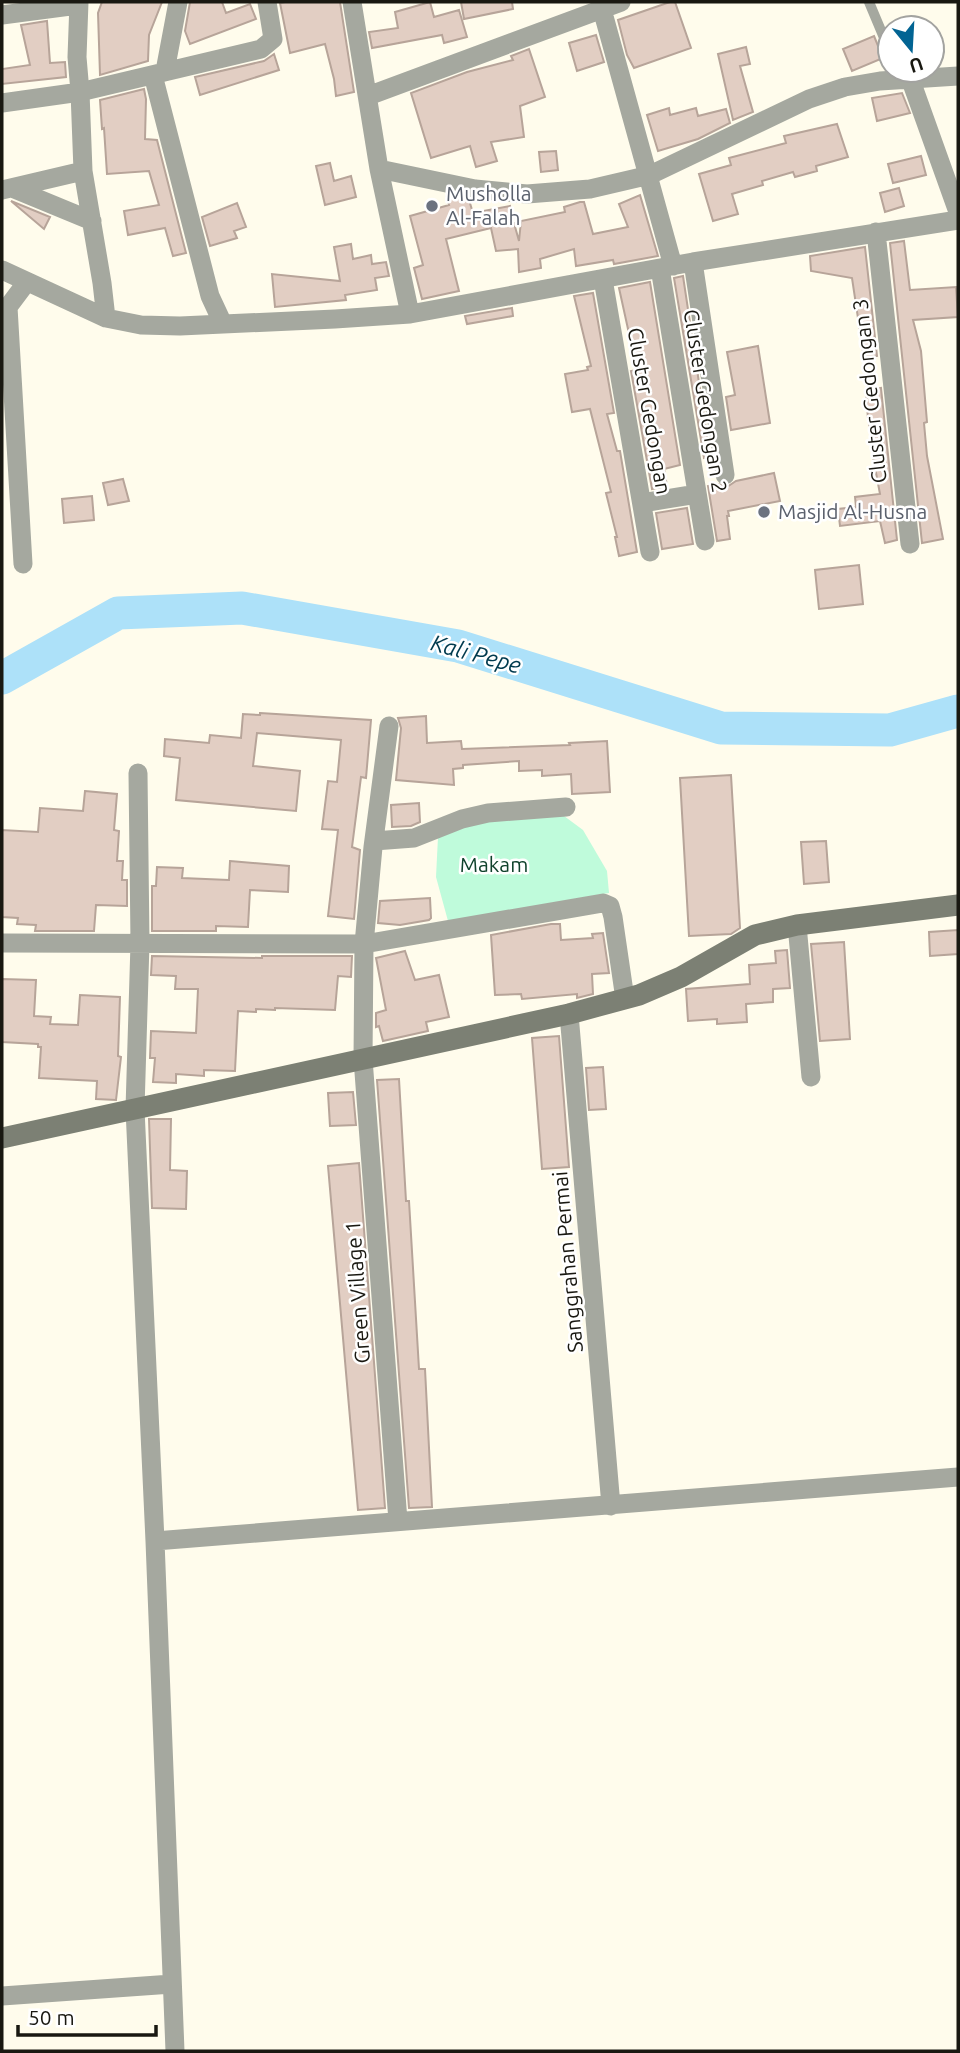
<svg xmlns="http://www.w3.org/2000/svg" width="960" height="2053" viewBox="0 0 960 2053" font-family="Ubuntu,sans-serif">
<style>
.green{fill:#bffbdb}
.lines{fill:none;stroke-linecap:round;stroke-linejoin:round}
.river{stroke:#ade1f9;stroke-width:33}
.building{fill:#e2cec3;stroke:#b7a499;stroke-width:2}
.lane{stroke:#a5a89f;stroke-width:10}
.street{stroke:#a5a89f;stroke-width:19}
.secondary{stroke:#7c8074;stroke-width:21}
.worship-dot{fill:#6b7280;stroke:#fff;stroke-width:2.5}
.labels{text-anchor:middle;stroke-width:5;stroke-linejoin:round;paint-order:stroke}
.worship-label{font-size:21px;fill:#5b616d;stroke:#fff;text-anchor:start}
.street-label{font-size:21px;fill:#191811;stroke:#fff}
.park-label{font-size:21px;fill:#10422c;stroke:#fff}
.water-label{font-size:23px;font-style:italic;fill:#003a4e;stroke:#fff}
</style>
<rect width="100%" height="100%" fill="#fffcec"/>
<path class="green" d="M 560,813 L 583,830 L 607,871 L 609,893 L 448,921 L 436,877 L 438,837 L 460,824 Z"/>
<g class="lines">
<path class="river" d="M 2,678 L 118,613 L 242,608 L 458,646 L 721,728 L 890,730 L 958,711"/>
</g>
<path class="building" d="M 102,2 L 162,2 L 149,35 L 148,61 L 100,75 L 98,13 Z
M 190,2 L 222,2 L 226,13 L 250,4 L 256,19 L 190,44 L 185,31 Z
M 285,2 L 340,2 L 354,92 L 336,96 L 334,79 L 325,44 L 290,53 L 280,3 Z
M 430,2 L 434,17 L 459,10 L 467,37 L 444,43 L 442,35 L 372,48 L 369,32 L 398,28 L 395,12 Z
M 461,2 L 512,2 L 513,9 L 464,19 Z
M 670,2 L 675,2 L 691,48 L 634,68 L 627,55 L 618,20 Z
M 47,21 L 50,63 L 65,62 L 66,77 L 2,84 L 2,69 L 30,65 L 21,25 Z
M 596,35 L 604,62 L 577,71 L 569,43 Z
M 874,36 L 883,58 L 852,71 L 843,49 Z
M 746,47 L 750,64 L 740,66 L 753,112 L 733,120 L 718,54 Z
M 529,49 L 545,97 L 520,106 L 524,137 L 491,142 L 497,161 L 476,167 L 470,146 L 431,158 L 411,93 L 467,72 L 513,60 L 511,56 Z
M 274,54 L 279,70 L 200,95 L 195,77 L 264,61 Z
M 144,89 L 146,99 L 145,139 L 157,140 L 186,253 L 173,256 L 165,228 L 128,235 L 124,211 L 159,205 L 149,171 L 107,174 L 104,128 L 102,129 L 100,100 Z
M 902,93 L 910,113 L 877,121 L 872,98 Z
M 669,108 L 670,115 L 696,108 L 698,116 L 726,109 L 730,123 L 698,139 L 658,151 L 647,115 Z
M 837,124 L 848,157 L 816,166 L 817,171 L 795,177 L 793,172 L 762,181 L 763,185 L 732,194 L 738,214 L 713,221 L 699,174 L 731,165 L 729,158 L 786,143 L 784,136 Z
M 556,151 L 558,170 L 541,172 L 539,152 Z
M 921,156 L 926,175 L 893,183 L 888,164 Z
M 330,163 L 334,181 L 351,176 L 356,197 L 325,205 L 316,166 Z
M 899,188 L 904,206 L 885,212 L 880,193 Z
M 640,195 L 658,256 L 614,264 L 613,260 L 576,266 L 574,249 L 540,259 L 541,268 L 519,272 L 518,249 L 496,251 L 491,228 L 446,239 L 459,291 L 422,299 L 414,268 L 423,265 L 410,216 L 449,205 L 447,197 L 469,200 L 473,213 L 510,206 L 512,223 L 514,223 L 519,241 L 521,221 L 565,212 L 564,207 L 580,202 L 584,202 L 593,234 L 628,227 L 619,204 Z
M 11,201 L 50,217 L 44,229 Z
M 237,203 L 246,227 L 234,231 L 237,238 L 210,246 L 202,217 Z
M 904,241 L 910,290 L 956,287 L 958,317 L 913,320 L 921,351 L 927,422 L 924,423 L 927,456 L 943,539 L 922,543 L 890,243 Z
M 351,244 L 353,259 L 371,255 L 372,264 L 386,262 L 389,276 L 375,278 L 377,290 L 345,295 L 346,300 L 275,307 L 272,274 L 340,281 L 334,247 Z
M 865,247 L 877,356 L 864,358 L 852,278 L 811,271 L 810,256 Z
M 683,276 L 710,456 L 704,458 L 674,278 Z
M 650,282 L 680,465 L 664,469 L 667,486 L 652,489 L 631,371 L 637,370 L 619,288 Z
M 593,293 L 614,413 L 607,414 L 617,451 L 620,451 L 637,552 L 619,556 L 615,537 L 617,537 L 606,493 L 611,492 L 590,409 L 572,412 L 565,374 L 588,370 L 587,367 L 591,366 L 574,296 Z
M 512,308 L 513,316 L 467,324 L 465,316 Z
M 758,346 L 770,423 L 731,430 L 726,397 L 735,395 L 727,352 Z
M 881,388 L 897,540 L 885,543 L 880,521 L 840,526 L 838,509 L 856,507 L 855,497 L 880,494 L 873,457 L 876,456 L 868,419 L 866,390 Z
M 774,473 L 780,501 L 728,511 L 729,516 L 727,516 L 730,539 L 717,541 L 708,486 L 718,484 L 727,487 L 736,481 Z
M 123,479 L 129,501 L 108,505 L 103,483 Z
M 92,496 L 94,520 L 64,523 L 62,499 Z
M 687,508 L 693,544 L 662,549 L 656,513 Z
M 859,565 L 863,604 L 819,609 L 815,570 Z
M 260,713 L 371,720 L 366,778 L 361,777 L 352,847 L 360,850 L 354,919 L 328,916 L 338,830 L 322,829 L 328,781 L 337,782 L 341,740 L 257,733 L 253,766 L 300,771 L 296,811 L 176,800 L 180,758 L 164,756 L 165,739 L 209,743 L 210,735 L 241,738 L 243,714 L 260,715 Z
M 426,716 L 427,743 L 461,741 L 462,749 L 570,745 L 569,743 L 607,741 L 610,792 L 572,794 L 571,774 L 542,776 L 542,770 L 519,771 L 519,761 L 463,765 L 463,768 L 453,769 L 454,785 L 396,780 L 401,728 L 398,718 Z
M 731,775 L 740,928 L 731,934 L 689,936 L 680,778 Z
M 85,791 L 117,794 L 114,830 L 119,831 L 117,861 L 123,861 L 122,880 L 127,880 L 127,906 L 96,905 L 94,931 L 35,931 L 36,925 L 17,924 L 18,918 L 2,917 L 2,830 L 38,832 L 40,808 L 83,811 Z
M 419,803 L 420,822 L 411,826 L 392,827 L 391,805 Z
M 826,841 L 829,882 L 804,884 L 801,842 Z
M 230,861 L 289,866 L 288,892 L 250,890 L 248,927 L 216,926 L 216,931 L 152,931 L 152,886 L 156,886 L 157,867 L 183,868 L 182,878 L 229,880 Z
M 430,898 L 431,918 L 429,920 L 400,925 L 378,923 L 380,901 Z
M 551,924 L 560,924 L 561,940 L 593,938 L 592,934 L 603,933 L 609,973 L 592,974 L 593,994 L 577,998 L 577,994 L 522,999 L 521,994 L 495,995 L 491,935 Z
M 958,930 L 958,954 L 930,956 L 929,932 Z
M 844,942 L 850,1039 L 820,1041 L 811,944 Z
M 787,950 L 790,988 L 773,989 L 773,1002 L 746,1004 L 747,1022 L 717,1024 L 717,1019 L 688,1021 L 686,989 L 750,984 L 749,965 L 776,963 L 775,951 Z
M 405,951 L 415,980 L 439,975 L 449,1017 L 426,1022 L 428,1031 L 383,1041 L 379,1026 L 376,1027 L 376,1013 L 386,1010 L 376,958 Z
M 152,956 L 262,958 L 262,956 L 352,956 L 351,977 L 338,976 L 335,1010 L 275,1008 L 275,1010 L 256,1009 L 256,1012 L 238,1011 L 235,1071 L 204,1070 L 204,1076 L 176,1074 L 176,1083 L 153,1082 L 155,1058 L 150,1058 L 151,1031 L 196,1033 L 198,989 L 175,989 L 176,976 L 151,975 Z
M 2,979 L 36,980 L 34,1016 L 51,1017 L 50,1024 L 78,1025 L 80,995 L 120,997 L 118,1056 L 121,1057 L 116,1100 L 96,1099 L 97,1081 L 39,1078 L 41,1047 L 38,1047 L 38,1044 L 2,1042 Z
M 559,1036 L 569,1167 L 542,1169 L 532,1038 Z
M 603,1067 L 606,1109 L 589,1110 L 586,1068 Z
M 399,1079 L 406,1201 L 409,1201 L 419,1369 L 425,1369 L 432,1507 L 409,1508 L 377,1080 Z
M 353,1092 L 356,1125 L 330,1126 L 328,1093 Z
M 149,1119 L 171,1119 L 170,1170 L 187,1171 L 186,1209 L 152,1208 Z
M 359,1163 L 385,1508 L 358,1510 L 328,1166 Z"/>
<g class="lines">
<path class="lane" d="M 869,2 L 890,52"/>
<path class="street" d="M 79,2 L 77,57 L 80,92 L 261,49 L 273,39 L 267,2
M 352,2 L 379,169 L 410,314
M 600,2 L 673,266
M 2,15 L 78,5
M 165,71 L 178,2
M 153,75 L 210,296 L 223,324
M 910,78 L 958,212
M 368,96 L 621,2
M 2,103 L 80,92 L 83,171 L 2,190
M 379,169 L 475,189 L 527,194 L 590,189 L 650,175 L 809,99 L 845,87 L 880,81 L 958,76
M 83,171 L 102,283 L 106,318
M 12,188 L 92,221
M 876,232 L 910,544
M 693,262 L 725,475
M 660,268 L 705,541
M 2,270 L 106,318 L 141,325 L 180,326 L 335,319 L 410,314 L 693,262 L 958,220
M 603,279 L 650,552
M 642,503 L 697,494
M 23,564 L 8,307 L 26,283
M 389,726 L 373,847 L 364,944 L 363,1059 L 398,1521
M 138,773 L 140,943 L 135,1109 L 155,1541 L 175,2051
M 374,841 L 414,838 L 462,819 L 488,813 L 566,807
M 797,925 L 811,1077
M 2,943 L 364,944 L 603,903 L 610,906 L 613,917 L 625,999
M 569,1014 L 611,1506
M 155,1541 L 958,1477
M 2,1996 L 172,1984"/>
<path class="secondary" d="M 2,1138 L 569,1014 L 639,995 L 681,977 L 755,935 L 797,925 L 958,905"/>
</g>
<g class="worship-dot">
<circle cx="432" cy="206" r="7"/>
<circle cx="764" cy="512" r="7"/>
</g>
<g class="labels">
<g class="worship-label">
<text x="446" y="201">Musholla<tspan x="446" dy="24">Al-Falah</tspan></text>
<text x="778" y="519">Masjid Al-Husna</text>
</g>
<g class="street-label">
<text transform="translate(870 391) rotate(-96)" y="7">Cluster Gedongan 3</text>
<text transform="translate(705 401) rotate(81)" y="7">Cluster Gedongan 2</text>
<text transform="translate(649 411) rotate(80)" y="7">Cluster Gedongan</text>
<text transform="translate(568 1262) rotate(-95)" y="7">Sanggrahan Permai</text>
<text transform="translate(358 1292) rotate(-94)" y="7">Green Village 1</text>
</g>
<g class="park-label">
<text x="494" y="872">Makam</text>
</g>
<g class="water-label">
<text transform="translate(476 654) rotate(15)" y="8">Kali Pepe</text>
</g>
</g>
<rect width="960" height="2053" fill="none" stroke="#191811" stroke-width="7"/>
<g transform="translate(911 49) rotate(162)"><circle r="33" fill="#ffffff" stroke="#a3a3a0" stroke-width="2"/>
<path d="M0-5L12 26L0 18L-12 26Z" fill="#026493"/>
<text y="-10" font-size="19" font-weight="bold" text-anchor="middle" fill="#191811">U</text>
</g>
<path d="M18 2025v10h138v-10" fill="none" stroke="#191811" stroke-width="3.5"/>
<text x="28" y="2025" font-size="21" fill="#191811" stroke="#ffffff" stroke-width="5" paint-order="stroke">50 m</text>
</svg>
